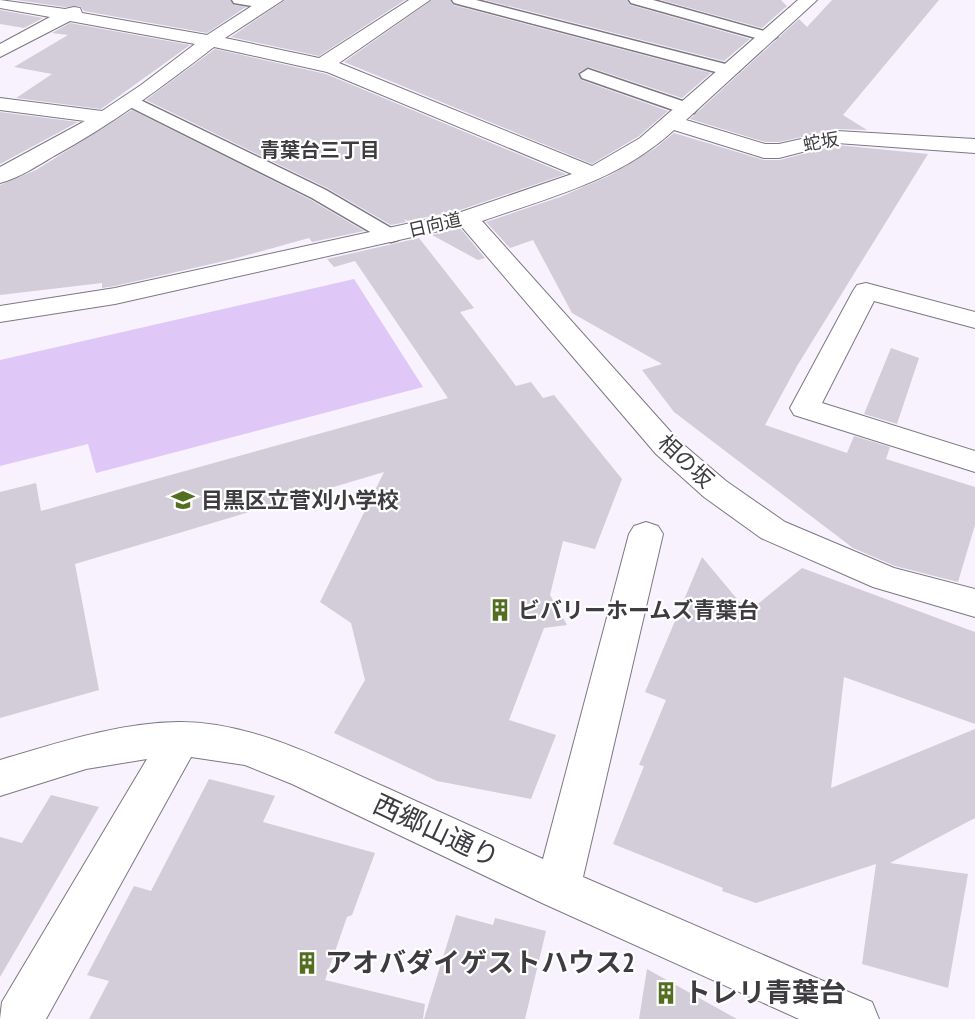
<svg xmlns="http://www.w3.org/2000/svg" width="975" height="1019" viewBox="0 0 975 1019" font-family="'PT Sans Narrow','Noto Sans JP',sans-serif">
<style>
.green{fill:#dfc8f8}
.building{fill:#d2cdd8}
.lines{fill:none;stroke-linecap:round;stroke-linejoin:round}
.lane-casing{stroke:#7c7882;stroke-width:3}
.street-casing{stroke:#7c7882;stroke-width:2}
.lane{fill:#fff;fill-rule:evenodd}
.street{fill:#fff;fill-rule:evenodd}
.labels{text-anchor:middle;stroke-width:4.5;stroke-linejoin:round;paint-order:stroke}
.far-street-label{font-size:18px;fill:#3e3c40;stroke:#fff}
.far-neighbourhood-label{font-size:20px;font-weight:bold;fill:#3e3c40;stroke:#fff}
.street-label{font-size:22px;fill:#3e3c40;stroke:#fff}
.poi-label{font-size:22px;font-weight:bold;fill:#3e3c40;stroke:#fff;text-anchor:start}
.near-street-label{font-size:27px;fill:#3e3c40;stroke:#fff}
.near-poi-label{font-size:27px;font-weight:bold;fill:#3e3c40;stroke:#fff;text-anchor:start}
</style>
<rect width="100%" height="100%" fill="#f7f2fd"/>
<path class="green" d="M 354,279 L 423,387 L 96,473 L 88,444 L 0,466 L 0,360 Z"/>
<path class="building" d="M 16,0 L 230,0 L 234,5 L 246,7 L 207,33 L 84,11 L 80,6 L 65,7 Z
M 285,0 L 405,0 L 319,56 L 231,37 Z
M 432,0 L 450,0 L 453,5 L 711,73 L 682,98 L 589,67 L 579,72 L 581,80 L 668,111 L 639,136 L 592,164 L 344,62 Z
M 485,0 L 627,0 L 630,5 L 750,39 L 724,61 Z
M 661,0 L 781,0 L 787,6 L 762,28 Z
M 832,0 L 939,0 L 843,115 L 867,130 L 837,129 L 779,142 L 765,142 L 690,119 L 799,19 L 807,27 Z
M 0,10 L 43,18 L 24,28 L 0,24 Z
M 70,23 L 190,45 L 101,109 L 16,98 L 52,74 L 14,67 L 68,35 L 52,33 Z
M 215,49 L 326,74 L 566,174 L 460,210 L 408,221 L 404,219 L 406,222 L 391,225 L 327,188 L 146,100 Z
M 132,110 L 311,200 L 364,231 L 312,242 L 309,238 L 233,259 L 115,286 L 102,288 L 102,283 L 0,295 L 0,185 L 36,170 Z
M 0,112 L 78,122 L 0,164 Z
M 674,133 L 764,160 L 780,160 L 837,145 L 928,154 L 797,366 L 765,425 L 847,453 L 854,436 L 890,447 L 886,459 L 975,487 L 975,525 L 958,582 L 895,566 L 853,548 L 674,412 L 642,370 L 662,364 L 572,313 L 533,240 L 510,248 L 486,222 L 560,197 L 609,176 L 654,149 Z
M 460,228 L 485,258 L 478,260 L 432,235 Z
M 419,238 L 474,308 L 460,312 L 516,386 L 531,382 L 543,398 L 554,395 L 622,479 L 595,549 L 563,541 L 550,595 L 567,625 L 544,628 L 509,720 L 556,735 L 531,799 L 437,781 L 334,733 L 365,680 L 351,623 L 320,602 L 384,472 L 75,564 L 99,690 L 0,718 L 0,492 L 36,483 L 41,511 L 448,398 L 355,261 L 334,267 L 327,259 Z
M 891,348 L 919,358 L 897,424 L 864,414 Z
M 702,557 L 748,612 L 802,568 L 975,632 L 975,724 L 844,677 L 831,788 L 975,729 L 975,818 L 890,863 L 968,874 L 948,988 L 862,964 L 876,864 L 756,903 L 722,891 L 723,888 L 613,844 L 644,766 L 639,765 L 666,700 L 645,692 Z
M 209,779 L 275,796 L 263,822 L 375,853 L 352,915 L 347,917 L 325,980 L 425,1004 L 423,1019 L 89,1019 L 109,981 L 87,975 L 134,886 L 151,891 Z
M 51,795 L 99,807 L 0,977 L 0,837 L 22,843 Z
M 456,915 L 493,925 L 495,918 L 546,931 L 525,1019 L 424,1019 Z
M 647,969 L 737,1019 L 639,1019 Z"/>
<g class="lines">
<g class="lane-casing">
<path id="lane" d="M 232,0 L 266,0 L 271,4 L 264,8 L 234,3 Z
M 452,0 L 476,0 L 737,67 L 739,71 L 731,76 L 454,3 Z
M 629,0 L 653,0 L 775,34 L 777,37 L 769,42 L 763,40 L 631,3 Z
M 588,69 L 694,105 L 697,109 L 694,113 L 682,113 L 582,78 L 580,74 Z
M 132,96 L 326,190 L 398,232 L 402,236 L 398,240 L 391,242 L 384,240 L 312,198 L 126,105 L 123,101 L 126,97 Z"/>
</g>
<g class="street-casing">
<path id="street" d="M 0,0 L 65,9 L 74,7 L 80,8 L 82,13 L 207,35 L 261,0 L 283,0 L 225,38 L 319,58 L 409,0 L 430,0 L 339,63 L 592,166 L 640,138 L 798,0 L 817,0 L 686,120 L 765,144 L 779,144 L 837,131 L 975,139 L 975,153 L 837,143 L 779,158 L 764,158 L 674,130 C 620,180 551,197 482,221 L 678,440 L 726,481 L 785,522 L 894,568 L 975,589 L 975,617 L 873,587 L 761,538 L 704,497 L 656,454 L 461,226 L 115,304 L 0,322 L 0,306 L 115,288 L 461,212 L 572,174 L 327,72 L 214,47 C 162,87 111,125 54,156 C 37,166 19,178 0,183 L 0,167 L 85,121 L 0,110 L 0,98 L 102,111 L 141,85 L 195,44 L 70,21 L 0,57 L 0,44 L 50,17 L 0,8 Z
M 866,283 L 975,312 L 975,328 L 874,301 L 822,403 L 975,451 L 975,472 L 794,415 L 790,408 L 853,291 L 857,285 Z
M 646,522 L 658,526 L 663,534 L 583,877 L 872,1002 L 879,1019 L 799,1019 L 542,903 L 292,784 L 245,765 L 191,757 L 46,1019 L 0,1019 L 2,1002 L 147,759 L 86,769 L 0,796 L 0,760 C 58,743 117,723 178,722 C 249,721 322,759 385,787 C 438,811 491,835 543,859 L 629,534 L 634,526 Z"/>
</g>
<use href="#lane" class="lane"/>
<use href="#street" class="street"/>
</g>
<defs>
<g id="school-bare" transform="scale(1.8)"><path d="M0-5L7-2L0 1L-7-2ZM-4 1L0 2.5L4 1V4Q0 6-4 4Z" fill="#536e21" stroke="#fff" stroke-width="2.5" paint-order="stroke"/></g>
<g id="building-bare" transform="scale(1.8)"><path d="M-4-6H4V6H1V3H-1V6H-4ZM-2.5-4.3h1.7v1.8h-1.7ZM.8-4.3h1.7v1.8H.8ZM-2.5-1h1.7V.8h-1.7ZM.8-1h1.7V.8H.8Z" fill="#536e21" stroke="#fff" stroke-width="2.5" paint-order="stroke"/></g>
</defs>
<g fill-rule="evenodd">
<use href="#school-bare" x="183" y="500"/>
<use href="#building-bare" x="500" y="610"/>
<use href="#building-bare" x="307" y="963"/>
<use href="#building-bare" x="666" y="993"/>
</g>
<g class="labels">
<g class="far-street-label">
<text transform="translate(821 142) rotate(-10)" y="6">蛇坂</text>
<text transform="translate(435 225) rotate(-13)" y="6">日向道</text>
</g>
<g class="far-neighbourhood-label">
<text x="320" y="157">青葉台三丁目</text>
</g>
<g class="street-label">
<text transform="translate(686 461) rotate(43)" y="8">相の坂</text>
</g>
<g class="poi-label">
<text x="201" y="508">目黒区立菅刈小学校</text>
<text x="518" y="618">ビバリーホームズ青葉台</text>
</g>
<g class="near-street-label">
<text transform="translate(436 831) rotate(25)" y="9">西郷山通り</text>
</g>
<g class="near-poi-label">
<text x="325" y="972">アオバダイゲストハウス2</text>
<text x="684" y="1002">トレリ青葉台</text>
</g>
</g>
</svg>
